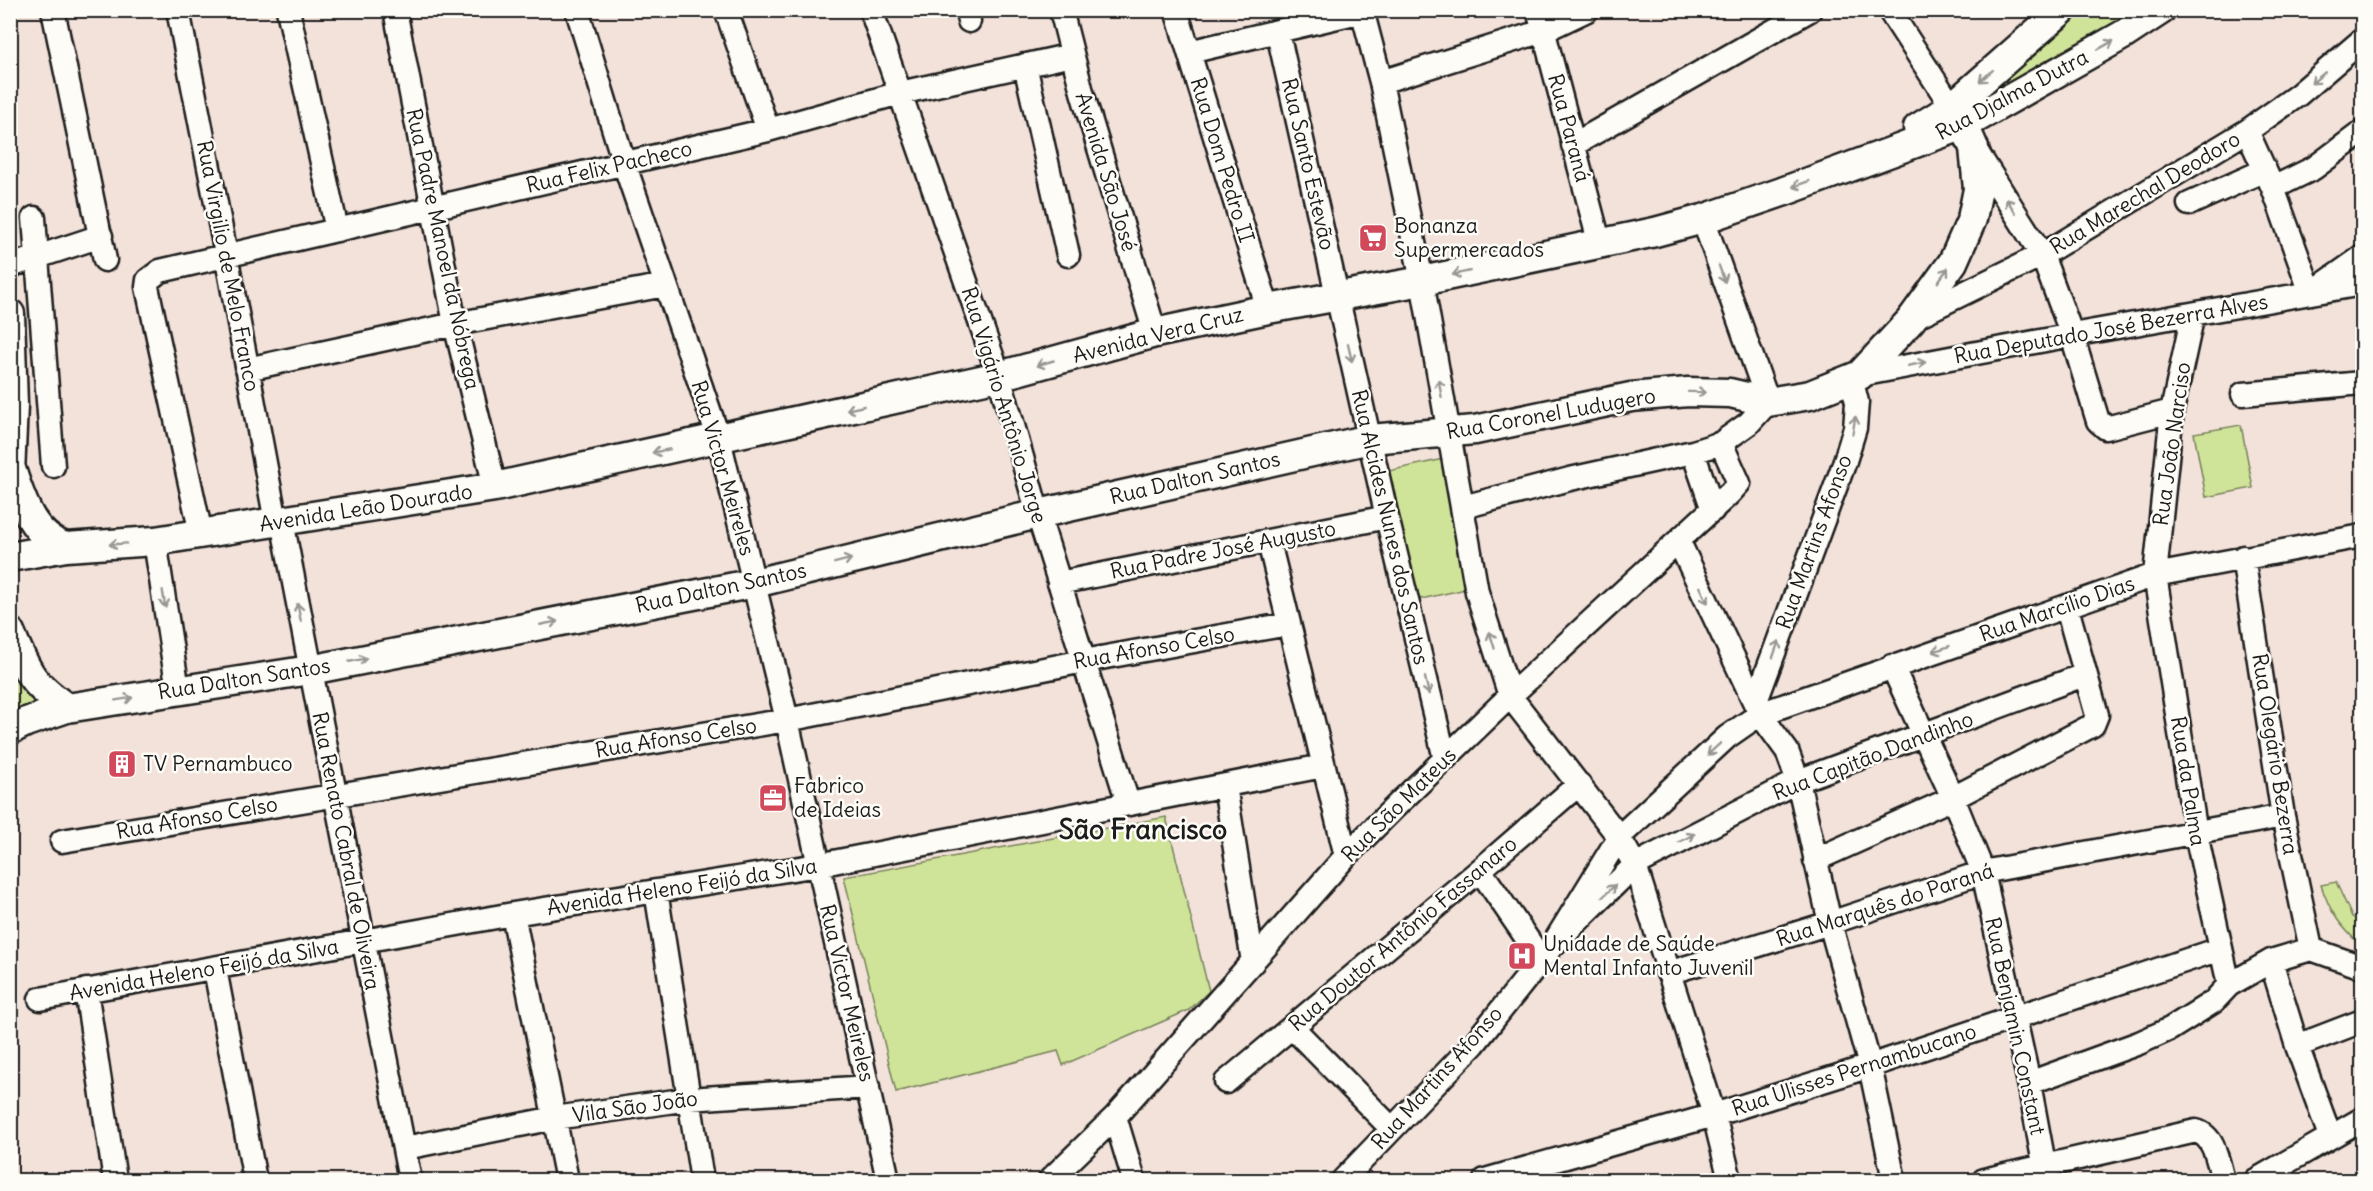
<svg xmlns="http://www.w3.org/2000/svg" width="2373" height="1191" viewBox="0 0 2373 1191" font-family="Delius,sans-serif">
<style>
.green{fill:#d0e499;stroke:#76805a;stroke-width:1.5}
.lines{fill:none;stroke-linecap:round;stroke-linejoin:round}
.minor-casing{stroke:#1c1c1c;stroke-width:27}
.major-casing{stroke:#1c1c1c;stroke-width:33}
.minor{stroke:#fdfcf7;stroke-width:22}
.major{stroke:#fdfcf7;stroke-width:28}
.oneway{stroke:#989794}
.labels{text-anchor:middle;stroke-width:5;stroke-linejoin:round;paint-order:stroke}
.street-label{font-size:21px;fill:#1c1c1c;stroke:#fdfcf7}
.poi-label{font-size:21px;fill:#1c1c1c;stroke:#fdfcf7;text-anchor:start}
.district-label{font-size:27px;font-weight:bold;fill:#1c1c1c;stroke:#fdfcf7}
</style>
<rect width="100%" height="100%" fill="#f3e2da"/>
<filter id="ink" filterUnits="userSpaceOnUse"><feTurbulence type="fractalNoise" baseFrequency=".0167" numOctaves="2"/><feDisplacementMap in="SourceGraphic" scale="12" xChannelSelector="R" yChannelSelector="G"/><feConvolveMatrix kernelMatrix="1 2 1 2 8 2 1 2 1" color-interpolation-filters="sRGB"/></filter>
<g filter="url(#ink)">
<path class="green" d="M 2070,11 L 2152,11 L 1988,110 L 1974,95 Z
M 2241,425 L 2253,488 L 2206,497 L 2194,433 Z
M 1448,458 L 1475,587 L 1412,601 L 1384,472 Z
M 10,640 L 61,707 L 10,726 Z
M 1166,817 L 1209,991 L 1189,1010 L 1063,1065 L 1058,1051 L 896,1092 L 844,877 Z
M 2336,882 L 2352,917 L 2362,921 L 2362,947 C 2340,925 2331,915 2321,885 Z"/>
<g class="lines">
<g class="minor-casing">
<path id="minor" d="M 53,10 L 105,260
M 178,10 L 226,254 L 276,522
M 288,10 L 337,230
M 395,10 L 455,324 L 495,487
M 577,10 L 624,163 L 719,439 L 787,720 L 888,1180
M 726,10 L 768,130
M 871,10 L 999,376 L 1038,514 L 1128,803
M 967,10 L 969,21
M 1061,10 L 1082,92 L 1155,333
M 1176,10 L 1268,309
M 1362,10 L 1381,82 L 1422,281 L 1477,592 L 1510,696 L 1619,837 L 1635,865 L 1714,1115 L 1730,1180
M 1538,10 L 1600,245
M 1889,10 L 1952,107
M 1278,33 L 1387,517 L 1445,759
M 1189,52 L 1367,10
M 1025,65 L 1068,255
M 1381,82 L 1543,31 L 1587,10
M 2247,131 L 2273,188 L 2311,293 L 2362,257
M 1573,145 L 1810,10
M 1975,149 L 2042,255 L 2072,335 L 2098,421 L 2106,428 L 2172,411
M 2273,188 L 2314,168 L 2362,132
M 2189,204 L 2265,170
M 34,218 L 53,466
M 10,266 L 101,236
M 2193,314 L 2172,411 L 2155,575 L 2196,834 L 2229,985
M 1911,319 L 2042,255 L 2247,131 L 2298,95 L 2362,40
M 247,369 L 455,324 L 665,285
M 1860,375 L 2072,335 L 2362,284
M 2243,394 L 2362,383
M 1693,452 L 1713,510
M 1463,507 L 1570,479 L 1693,452 L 1721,443 L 1749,423 L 1768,402 L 1703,219
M 282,521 L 410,1180
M 201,534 L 147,287 L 148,280 L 160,271 L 768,130 L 900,93 L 1072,55
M 155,541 L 178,690
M 1269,542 L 1346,856
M 1679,542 L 1760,714 L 1787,751 L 1798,781 L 1830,923 L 1870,1066 L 1894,1180
M 2243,557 L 2283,816 L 2311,949
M 1059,583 L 1387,517
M 1892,666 L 1953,798 L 1983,872 L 2029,1083 L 2047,1180
M 1755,704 L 1844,464 L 1855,428 L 1857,402 L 1851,378
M 1225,786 L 1253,962
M 62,841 L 787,720 L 1084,661 L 1288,624
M 1815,860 L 1953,798 L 2093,725 L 2097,715 L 2067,608
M 1480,870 L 1541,959
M 656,891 L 702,1180
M 513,914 L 567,1180
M 1552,946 L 1619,837 L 1727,737 L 1760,714 L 2155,575 L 2362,536
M 2311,949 L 2362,967
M 2271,961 L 2297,1046 L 2330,1136
M 215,969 L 255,1180
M 1668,973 L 1830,923 L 1983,872 L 2283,816
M 86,990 L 115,1180
M 40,999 L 513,914 L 818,865 L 1323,766
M 1292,1027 L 1392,1129
M 2297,1046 L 2362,1021
M 1226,1082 L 1480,870 L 1579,784
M 2029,1083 L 2139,1043 L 2170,1029 L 2213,1002 L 2229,985 L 2271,961 L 2311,949
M 1115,1117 L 1134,1180
M 405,1148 L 555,1118 L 689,1099 L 868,1087
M 1050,1180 L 1115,1117 L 1346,856 L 1399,803 L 1510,696 L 1730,493 L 1739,483 L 1721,443
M 1343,1180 L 1474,1044 L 1552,946 L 1635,865 L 1798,781 L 2084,675
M 1485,1180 L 1714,1115 L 1870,1066 L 2220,949
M 1984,1180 L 2196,1131 C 2215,1136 2218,1163 2223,1180
M 2256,1180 L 2362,1119"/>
</g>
<g class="major-casing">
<path id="major" d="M 1918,128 L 1952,107 L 2062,10
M 10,314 L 13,405 L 10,474
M 11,469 C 21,499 32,537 66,547
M 10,557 L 66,547 L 155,541 L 495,487 L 999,376 L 1155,333 L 1268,309 L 1422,281 L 1655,232 L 1703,219 L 1782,192 L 1964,125 L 2123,35 L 2161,10
M 10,632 C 27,672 30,682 67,708
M 10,730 L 26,722 L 67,708 L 310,670 L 755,583 L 1038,514 L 1370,439 L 1475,430 L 1631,397 L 1688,392 L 1730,393 L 1768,402 L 1810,395 L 1860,375 L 1911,320 L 1953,262 L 1972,219 L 1978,189 L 1974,148 L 1964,125"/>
</g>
<use href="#minor" class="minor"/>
<use href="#major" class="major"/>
</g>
<defs><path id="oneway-shaft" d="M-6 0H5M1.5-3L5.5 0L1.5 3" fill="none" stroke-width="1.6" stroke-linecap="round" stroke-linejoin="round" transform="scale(1.5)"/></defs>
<g class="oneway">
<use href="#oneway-shaft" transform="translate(2106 45) rotate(-29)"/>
<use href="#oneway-shaft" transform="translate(1986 76) rotate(139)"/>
<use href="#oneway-shaft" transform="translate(2318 78) rotate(140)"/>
<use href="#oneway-shaft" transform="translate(1801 184) rotate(160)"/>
<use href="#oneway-shaft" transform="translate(2011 206) rotate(-122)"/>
<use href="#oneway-shaft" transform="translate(1461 273) rotate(168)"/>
<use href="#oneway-shaft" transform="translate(1722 274) rotate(70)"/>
<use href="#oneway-shaft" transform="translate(1943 275) rotate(-54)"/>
<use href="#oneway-shaft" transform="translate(1350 353) rotate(77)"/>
<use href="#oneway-shaft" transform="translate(1045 363) rotate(164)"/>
<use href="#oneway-shaft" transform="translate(1917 364) rotate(-11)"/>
<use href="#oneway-shaft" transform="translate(1440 388) rotate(-100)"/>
<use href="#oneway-shaft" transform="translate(1697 392) rotate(1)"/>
<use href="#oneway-shaft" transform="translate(855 408) rotate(167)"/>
<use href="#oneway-shaft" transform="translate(1854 425) rotate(-80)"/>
<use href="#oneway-shaft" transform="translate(661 451) rotate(169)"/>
<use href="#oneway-shaft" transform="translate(118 544) rotate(176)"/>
<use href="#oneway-shaft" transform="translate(843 561) rotate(-14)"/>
<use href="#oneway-shaft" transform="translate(1704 595) rotate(65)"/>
<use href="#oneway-shaft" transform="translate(164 599) rotate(81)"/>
<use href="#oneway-shaft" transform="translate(299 612) rotate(-101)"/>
<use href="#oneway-shaft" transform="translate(549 623) rotate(-11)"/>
<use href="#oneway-shaft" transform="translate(1492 640) rotate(-107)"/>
<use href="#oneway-shaft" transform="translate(1776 649) rotate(-70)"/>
<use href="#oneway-shaft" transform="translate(1941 649) rotate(161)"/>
<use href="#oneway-shaft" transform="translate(358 660) rotate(-11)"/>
<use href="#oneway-shaft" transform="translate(1427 686) rotate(77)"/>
<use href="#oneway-shaft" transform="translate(124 699) rotate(-9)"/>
<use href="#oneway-shaft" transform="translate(1714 749) rotate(138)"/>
<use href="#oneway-shaft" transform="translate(1687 838) rotate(-27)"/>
<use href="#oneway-shaft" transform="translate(1609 891) rotate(-44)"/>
</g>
</g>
<defs>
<g id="supermarket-square" transform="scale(1.5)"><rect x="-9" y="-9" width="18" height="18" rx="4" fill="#d1495b" stroke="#fdfcf7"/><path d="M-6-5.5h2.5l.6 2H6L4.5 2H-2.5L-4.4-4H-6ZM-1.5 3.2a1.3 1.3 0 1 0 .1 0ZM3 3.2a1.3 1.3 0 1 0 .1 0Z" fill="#fff"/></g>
<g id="building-square" transform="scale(1.5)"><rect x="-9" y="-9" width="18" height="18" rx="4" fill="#d1495b" stroke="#fdfcf7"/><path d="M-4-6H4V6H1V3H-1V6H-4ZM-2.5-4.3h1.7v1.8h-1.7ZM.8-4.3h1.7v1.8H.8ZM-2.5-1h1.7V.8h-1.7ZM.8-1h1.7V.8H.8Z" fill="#fff"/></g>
<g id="office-square" transform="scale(1.5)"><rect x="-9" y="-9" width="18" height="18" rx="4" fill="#d1495b" stroke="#fdfcf7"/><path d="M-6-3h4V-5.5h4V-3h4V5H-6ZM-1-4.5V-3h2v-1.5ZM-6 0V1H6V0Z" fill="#fff"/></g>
<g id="hospital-square" transform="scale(1.5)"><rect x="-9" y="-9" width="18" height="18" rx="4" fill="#d1495b" stroke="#fdfcf7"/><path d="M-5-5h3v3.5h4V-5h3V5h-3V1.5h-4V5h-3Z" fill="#fff"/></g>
</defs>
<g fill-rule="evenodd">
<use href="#supermarket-square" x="1373" y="238"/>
<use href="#building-square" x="122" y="764"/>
<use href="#office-square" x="773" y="798"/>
<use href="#hospital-square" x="1522" y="956"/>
</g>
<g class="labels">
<g class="street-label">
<text transform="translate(2012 95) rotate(-28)" y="7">Rua Djalma Dutra</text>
<text transform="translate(1569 128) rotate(75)" y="7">Rua Paraná</text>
<text transform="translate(1222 160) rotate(73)" y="7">Rua Dom Pedro II</text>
<text transform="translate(1308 164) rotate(77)" y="7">Rua Santo Estevão</text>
<text transform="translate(609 167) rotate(-13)" y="7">Rua Felix Pacheco</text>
<text transform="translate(1106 172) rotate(73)" y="7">Avenida São José</text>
<text transform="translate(2145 193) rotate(-31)" y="7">Rua Marechal Deodoro</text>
<text transform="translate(443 249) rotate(78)" y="7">Rua Padre Manoel da Nóbrega</text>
<text transform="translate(228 266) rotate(79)" y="7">Rua Virgilio de Melo Franco</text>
<text transform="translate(2111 329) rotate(-10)" y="7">Rua Deputado José Bezerra Alves</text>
<text transform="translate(1158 335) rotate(-14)" y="7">Avenida Vera Cruz</text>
<text transform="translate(1004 405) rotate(73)" y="7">Rua Vigário Antônio Jorge</text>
<text transform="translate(1551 414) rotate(-10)" y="7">Rua Coronel Ludugero</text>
<text transform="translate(2172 444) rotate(-82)" y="7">Rua João Narciso</text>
<text transform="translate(723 468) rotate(74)" y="7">Rua Victor Meireles</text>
<text transform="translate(1195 478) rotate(-13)" y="7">Rua Dalton Santos</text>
<text transform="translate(366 508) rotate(-9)" y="7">Avenida Leão Dourado</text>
<text transform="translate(1390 527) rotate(77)" y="7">Rua Alcides Nunes dos Santos</text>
<text transform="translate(1814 542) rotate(-70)" y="7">Rua Martins Afonso</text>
<text transform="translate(1223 550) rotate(-11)" y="7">Rua Padre José Augusto</text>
<text transform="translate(721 588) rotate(-12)" y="7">Rua Dalton Santos</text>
<text transform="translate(2057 609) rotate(-19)" y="7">Rua Marcílio Dias</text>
<text transform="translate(1154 648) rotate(-10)" y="7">Rua Afonso Celso</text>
<text transform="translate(244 679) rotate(-9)" y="7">Rua Dalton Santos</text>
<text transform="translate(676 738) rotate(-9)" y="7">Rua Afonso Celso</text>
<text transform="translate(2275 754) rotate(81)" y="7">Rua Olegário Bezerra</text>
<text transform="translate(1873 756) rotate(-21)" y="7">Rua Capitão Dandinho</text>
<text transform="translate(2188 781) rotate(81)" y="7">Rua da Palma</text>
<text transform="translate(1399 805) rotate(-45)" y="7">Rua São Mateus</text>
<text transform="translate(197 818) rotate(-10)" y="7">Rua Afonso Celso</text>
<text transform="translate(346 851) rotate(79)" y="7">Rua Renato Cabral de Oliveira</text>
<text transform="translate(682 887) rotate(-9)" y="7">Avenida Heleno Feijó da Silva</text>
<text transform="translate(1885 905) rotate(-18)" y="7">Rua Marquês do Paraná</text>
<text transform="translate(1403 934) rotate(-40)" y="7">Rua Doutor Antônio Fassanaro</text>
<text transform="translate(204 970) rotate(-10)" y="7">Avenida Heleno Feijó da Silva</text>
<text transform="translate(847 993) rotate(77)" y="7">Rua Victor Meireles</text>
<text transform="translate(2015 1026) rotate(78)" y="7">Rua Benjamin Constant</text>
<text transform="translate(1854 1070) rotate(-18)" y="7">Rua Ulisses Pernambucano</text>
<text transform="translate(1437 1078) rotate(-48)" y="7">Rua Martins Afonso</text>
<text transform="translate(635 1107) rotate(-8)" y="7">Vila São João</text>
</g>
<g class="poi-label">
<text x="1394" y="233">Bonanza<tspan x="1394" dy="24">Supermercados</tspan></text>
<text x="143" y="771">TV Pernambuco</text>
<text x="794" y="793">Fabrico<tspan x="794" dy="24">de Ideias</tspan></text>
<text x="1543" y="951">Unidade de Saúde<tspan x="1543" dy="24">Mental Infanto Juvenil</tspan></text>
</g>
<g class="district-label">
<text x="1143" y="839">São Francisco</text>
</g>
</g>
<rect width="2373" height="1191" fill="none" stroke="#fdfcf7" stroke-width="36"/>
<rect x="18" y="18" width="2337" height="1155" fill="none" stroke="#1c1c1c" stroke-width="2" filter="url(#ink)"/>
</svg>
